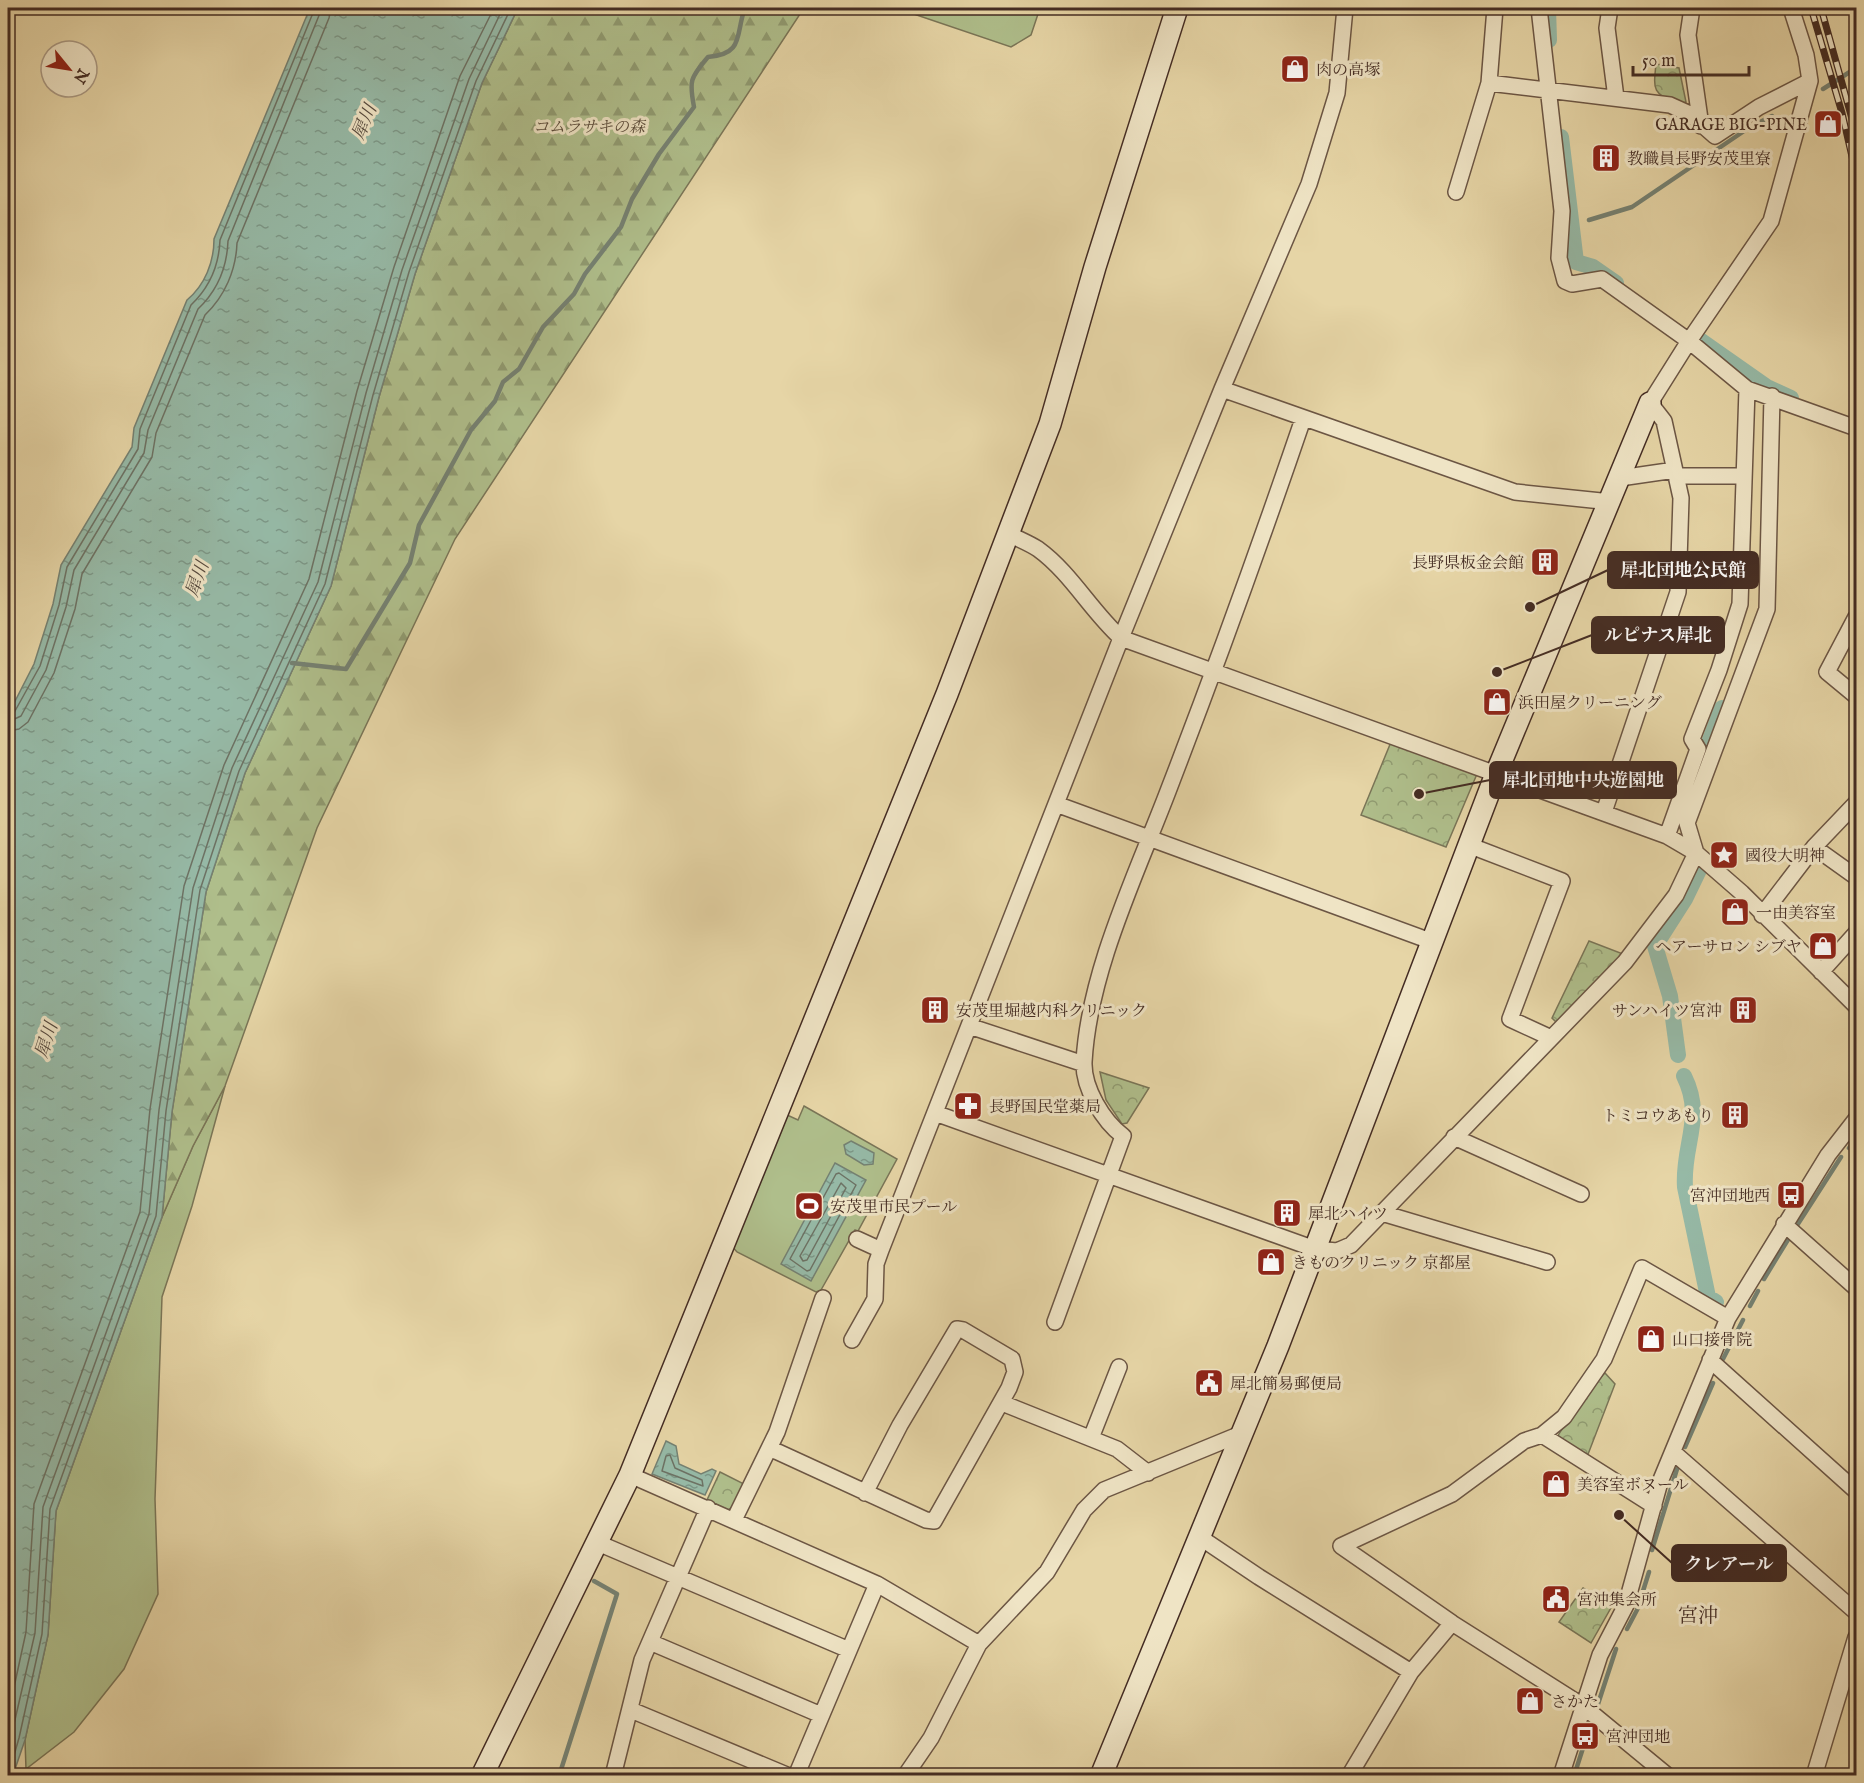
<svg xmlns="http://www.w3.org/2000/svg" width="1864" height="1783" viewBox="0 0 1864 1783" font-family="'IM FELL English','Noto Serif JP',serif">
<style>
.green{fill:#afbe8b;stroke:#7a7557;stroke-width:1.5}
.forest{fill:url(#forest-firs);stroke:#7a7557;stroke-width:1.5}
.park{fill:url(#park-crowns);stroke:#7a7557;stroke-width:1.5}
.water{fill:url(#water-ripples);stroke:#758172;stroke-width:1.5}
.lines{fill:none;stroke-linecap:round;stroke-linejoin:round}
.shore{stroke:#6d7264;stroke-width:1.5}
.stream{stroke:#758172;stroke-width:4.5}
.canal{stroke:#96b9a6;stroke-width:16}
.street-casing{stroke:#6c5644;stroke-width:18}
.secondary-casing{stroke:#442c23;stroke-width:24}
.street{stroke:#efe4c5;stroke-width:15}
.secondary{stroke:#efe4c5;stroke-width:21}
.rail-casing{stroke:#442c23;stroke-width:7}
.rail{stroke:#efe4c5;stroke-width:4.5;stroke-dasharray:14;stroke-linecap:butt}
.labels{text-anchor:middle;stroke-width:6;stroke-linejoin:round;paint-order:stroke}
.poi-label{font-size:16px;fill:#442c23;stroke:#efe4c5;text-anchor:start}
.park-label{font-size:16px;font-style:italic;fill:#594938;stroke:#efe4c5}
.water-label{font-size:18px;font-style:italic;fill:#54483d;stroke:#efe4c5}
.quarter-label{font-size:20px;fill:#442c23;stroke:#efe4c5}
.leader{fill:none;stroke:#442c23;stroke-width:2}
.callout-dot{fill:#442c23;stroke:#efe4c5;stroke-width:2}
.callout{fill:#442c23;stroke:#442c23;stroke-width:2}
.callout-label{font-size:18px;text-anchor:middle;font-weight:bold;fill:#fff}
</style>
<defs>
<pattern id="forest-firs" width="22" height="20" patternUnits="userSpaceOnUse" patternTransform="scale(1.5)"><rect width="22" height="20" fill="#afbe8b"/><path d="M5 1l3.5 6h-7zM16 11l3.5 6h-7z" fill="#909b71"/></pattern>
<pattern id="park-crowns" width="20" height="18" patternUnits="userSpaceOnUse" patternTransform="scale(1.5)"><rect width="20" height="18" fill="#afbe8b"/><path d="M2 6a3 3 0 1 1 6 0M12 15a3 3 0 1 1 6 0" fill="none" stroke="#909b71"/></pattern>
<pattern id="water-ripples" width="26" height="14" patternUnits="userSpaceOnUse" patternTransform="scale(1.5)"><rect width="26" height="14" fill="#96b9a6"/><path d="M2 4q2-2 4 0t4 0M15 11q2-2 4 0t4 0" fill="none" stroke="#7c9787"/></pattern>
</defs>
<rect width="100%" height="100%" fill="#e6d5a6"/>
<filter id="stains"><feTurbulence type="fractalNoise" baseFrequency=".00333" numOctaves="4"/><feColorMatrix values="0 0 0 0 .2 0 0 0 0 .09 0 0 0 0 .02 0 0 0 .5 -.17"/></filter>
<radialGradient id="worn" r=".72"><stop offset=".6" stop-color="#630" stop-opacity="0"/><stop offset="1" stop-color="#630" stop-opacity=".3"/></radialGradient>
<path class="green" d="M 896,8 L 1040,8 L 1031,35 L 1011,47 Z
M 225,1086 L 192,1206 L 162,1297 L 155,1499 L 158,1594 L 124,1669 L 74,1732 L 26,1769 L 25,1740 L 48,1635 L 56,1511 L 162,1217 L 193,1146 Z
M 804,1106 L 897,1159 L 858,1231 L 855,1230 L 821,1290 L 816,1292 L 737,1252 L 730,1244 L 785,1114 L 798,1120 Z"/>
<path class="forest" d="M 518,8 L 804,8 L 455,539 L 317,828 L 225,1086 L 193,1146 L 162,1217 L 172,1112 L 206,892 L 245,773 L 331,586 L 379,397 L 415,274 L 482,83 Z"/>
<path class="park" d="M 1656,64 L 1679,68 L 1686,102 L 1678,105 C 1653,92 1653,92 1656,64 Z
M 1391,742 L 1477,774 L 1446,847 L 1361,815 Z
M 1589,941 L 1623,954 L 1557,1023 L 1552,1018 Z
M 1100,1072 L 1149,1088 L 1127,1123 L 1122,1124 L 1106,1100 Z
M 1605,1373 L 1615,1384 L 1587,1457 L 1557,1438 C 1558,1433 1598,1379 1605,1373 Z
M 720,1472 L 744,1484 L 734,1506 L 728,1510 L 707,1500 Z
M 1583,1588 L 1612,1606 L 1591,1643 L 1559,1622 Z"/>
<path class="water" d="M 310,8 L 518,8 L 482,83 L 415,274 L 379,397 L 331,586 L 245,773 L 206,892 L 172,1112 L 162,1217 L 56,1511 L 48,1635 L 25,1740 L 13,1775 L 8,1775 L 8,715 L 34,664 L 53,604 L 61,565 L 132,447 L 134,428 L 187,300 C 205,285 214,262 214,239 Z
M 851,1141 L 874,1153 L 873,1164 L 864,1165 L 846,1154 L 844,1145 Z
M 835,1163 L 866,1180 L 811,1281 L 781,1264 Z
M 666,1441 L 676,1446 L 679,1464 L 701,1474 L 712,1469 L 716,1471 L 705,1495 L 652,1474 Z"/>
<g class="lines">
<path class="shore" d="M 8,715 L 15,711 L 40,666 L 59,605 L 67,567 L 138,449 L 140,429 L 191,305 C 210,287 219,265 220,240 L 315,8
M 8,722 L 21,716 L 46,670 L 66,607 L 74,570 L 144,453 L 148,430 L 198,309 C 217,291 227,267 228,241 L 322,8
M 8,731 L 19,729 L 28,722 L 54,673 L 75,609 L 82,574 L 152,457 L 156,433 L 205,315 C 225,296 236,270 237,243 L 329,18 L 331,8
M 839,1173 L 856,1185 L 810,1270 L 807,1271 L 790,1259 L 836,1174 Z
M 841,1183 L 846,1188 L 807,1260 L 803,1261 L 800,1256 Z
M 670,1455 L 675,1468 L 702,1480 L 703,1486 L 662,1471 L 666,1456 Z
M 8,1715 L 26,1632 L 34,1504 L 140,1212 L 150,1109 L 184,886 L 224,765 L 309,579 L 357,391 L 394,267 L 460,76 L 494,8
M 8,1750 L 35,1633 L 43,1507 L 149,1214 L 159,1110 L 193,888 L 232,768 L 318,582 L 366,393 L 402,270 L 469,79 L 503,8
M 8,1776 L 19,1738 L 42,1634 L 50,1509 L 156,1216 L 166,1111 L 200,890 L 239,771 L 325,584 L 373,395 L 409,272 L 476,81 L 511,8"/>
<path class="stream" d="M 1823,89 L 1856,68
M 1589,220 L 1632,207 L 1750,127 L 1772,116
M 292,663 L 346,669 L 410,563 L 419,525 L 471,430 L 495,401 L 503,382 L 519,369 L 543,327 L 574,294 L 585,274 L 621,227 L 632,199 L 659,154 L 694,107 C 689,81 690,78 708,57 C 745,54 735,34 745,8
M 1849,1148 L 1856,1138
M 1796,1227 L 1841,1157
M 1764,1279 L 1789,1238
M 1750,1306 L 1758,1291
M 1723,1359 L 1743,1320
M 1685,1447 L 1713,1383
M 1652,1550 L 1677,1469
M 1627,1629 L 1637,1610 L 1649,1572
M 1598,1704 L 1616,1649
M 559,1776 L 617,1594 L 594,1581
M 1574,1776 L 1591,1723"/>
<path class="canal" d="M 1548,8 L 1549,40
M 1561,137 L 1576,262 L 1593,267 L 1616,283
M 1700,340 L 1767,387 L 1791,398
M 1692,788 L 1722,708
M 1678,1055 L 1670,996 L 1655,946 L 1685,899 L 1699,870
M 1684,1076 C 1705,1118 1682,1145 1685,1187 L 1708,1297 L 1716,1302"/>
<g class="street-casing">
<path id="street" d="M 1495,8 L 1489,83 L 1670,105 L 1690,114 L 1715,136 L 1759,107 L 1810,81
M 1539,8 L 1562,211 L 1559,258 L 1565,281 L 1572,284 L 1602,279 L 1689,341 L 1747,389 L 1856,428
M 1610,8 L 1607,28 L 1616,98
M 1692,8 L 1688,35 L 1701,126
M 1456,192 L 1489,83
M 1222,389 L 1515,492 L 1611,502
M 1676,476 L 1743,476
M 1620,478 L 1675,470
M 1009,534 C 1018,539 1029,543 1038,549 C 1071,573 1091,611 1121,638 L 1667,836 L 1696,853 L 1742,893 L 1856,1006
M 1856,617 L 1827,672 L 1856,696
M 1056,804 L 1433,942
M 1604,812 L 1678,592 L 1681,498 L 1664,421 L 1650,403 L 1689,341 L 1771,221 L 1810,81 L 1806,55 L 1791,8
M 1667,836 L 1698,749 L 1692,739 L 1719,670 L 1740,604 L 1747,389
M 1471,846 L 1562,881 L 1510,1019 L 1549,1037
M 1814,847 L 1856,877
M 1762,915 L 1814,847 L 1856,803
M 1821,972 L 1856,933
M 969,1026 L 1084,1064
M 935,1113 L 1315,1249 L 1337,1251 L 1351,1245 L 1625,962 L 1676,895 L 1696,853 L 1687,823 L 1767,609 L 1772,396
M 1454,1137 L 1581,1194
M 1382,1213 L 1547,1262
M 1784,1224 L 1856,1288
M 857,1239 L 881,1250
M 1055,1322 L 1123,1136 C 1103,1121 1083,1088 1084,1062 C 1089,970 1138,871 1170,786 C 1217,664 1261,542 1303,419
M 852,1340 L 875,1299 L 876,1264 L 881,1250 L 1121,638 L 1222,389 L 1309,184 L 1337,93 L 1345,8
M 1710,1360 L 1856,1491
M 1002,1403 L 1117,1449 L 1148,1473
M 1542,1435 L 1654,1506
M 1091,1438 L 1119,1367
M 769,1449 L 778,1452 L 926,1520 L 934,1521 L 1009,1388 L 1015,1372 L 1012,1359 L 963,1330 L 957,1329 L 900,1425 L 865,1493
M 1673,1452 L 1856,1612
M 630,1475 L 877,1584 L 979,1644
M 734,1520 L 777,1432 L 823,1298
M 1198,1536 L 1259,1577 L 1411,1672
M 598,1543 L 849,1650
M 650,1642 L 821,1715
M 631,1710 L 789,1776
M 613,1776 L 642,1660 L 708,1508
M 796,1776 L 877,1584
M 905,1776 L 931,1738 L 979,1644 L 1047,1572 L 1084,1510 L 1104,1490 L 1243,1433
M 1349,1776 L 1411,1672 L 1452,1623
M 1561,1776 L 1600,1655 L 1626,1605 L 1660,1482 L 1728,1318 L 1828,1155 L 1856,1119
M 1668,1776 L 1583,1706 L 1452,1623 L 1341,1546 L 1452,1494 L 1524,1441 L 1542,1435 L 1564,1417 L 1604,1359 L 1642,1268 L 1728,1318
M 1814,1776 L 1856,1637"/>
</g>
<g class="secondary-casing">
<path id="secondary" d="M 482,1776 L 630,1475 L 947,694 L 1050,424 L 1095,267 L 1177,8
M 1101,1776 L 1278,1346 L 1496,774 L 1650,403"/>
</g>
<use href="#street" class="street"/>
<use href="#secondary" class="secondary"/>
<g class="rail-casing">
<path id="rail" d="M 1811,8 L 1842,113 L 1856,174
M 1821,8 L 1856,133"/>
</g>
<use href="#rail" class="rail"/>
</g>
<defs>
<g id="shop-square" transform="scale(1.5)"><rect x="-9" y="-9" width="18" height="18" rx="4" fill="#8f2418" stroke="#efe4c5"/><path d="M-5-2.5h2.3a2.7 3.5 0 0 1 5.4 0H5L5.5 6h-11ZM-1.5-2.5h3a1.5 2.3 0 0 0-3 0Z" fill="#fff"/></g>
<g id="building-square" transform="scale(1.5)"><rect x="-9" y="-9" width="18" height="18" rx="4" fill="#8f2418" stroke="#efe4c5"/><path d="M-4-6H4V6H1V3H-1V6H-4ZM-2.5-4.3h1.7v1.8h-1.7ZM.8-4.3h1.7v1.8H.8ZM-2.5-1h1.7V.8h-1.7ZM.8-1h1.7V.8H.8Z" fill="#fff"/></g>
<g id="sight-square" transform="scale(1.5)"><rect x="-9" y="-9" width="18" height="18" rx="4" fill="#8f2418" stroke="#efe4c5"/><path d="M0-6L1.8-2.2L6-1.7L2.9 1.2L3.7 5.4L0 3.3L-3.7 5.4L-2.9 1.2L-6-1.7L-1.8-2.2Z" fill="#fff"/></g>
<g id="pharmacy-square" transform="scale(1.5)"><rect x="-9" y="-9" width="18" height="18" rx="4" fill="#8f2418" stroke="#efe4c5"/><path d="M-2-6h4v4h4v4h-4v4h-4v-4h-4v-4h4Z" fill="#fff"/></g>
<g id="bus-square" transform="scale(1.5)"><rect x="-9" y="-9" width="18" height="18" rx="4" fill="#8f2418" stroke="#efe4c5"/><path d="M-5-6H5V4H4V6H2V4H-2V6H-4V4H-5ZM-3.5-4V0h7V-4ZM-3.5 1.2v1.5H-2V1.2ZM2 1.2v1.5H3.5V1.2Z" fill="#fff"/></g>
<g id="stadium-square" transform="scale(1.5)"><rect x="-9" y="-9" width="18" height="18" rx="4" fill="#8f2418" stroke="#efe4c5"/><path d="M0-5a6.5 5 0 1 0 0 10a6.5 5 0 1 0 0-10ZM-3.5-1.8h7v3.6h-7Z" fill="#fff"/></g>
<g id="civic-square" transform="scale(1.5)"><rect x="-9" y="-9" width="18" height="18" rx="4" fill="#8f2418" stroke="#efe4c5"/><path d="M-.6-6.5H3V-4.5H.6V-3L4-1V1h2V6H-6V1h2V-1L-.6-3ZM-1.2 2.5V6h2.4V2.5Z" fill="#fff"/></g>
</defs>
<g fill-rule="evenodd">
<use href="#shop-square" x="1295" y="69"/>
<use href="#shop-square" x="1828" y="124"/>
<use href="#building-square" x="1606" y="158"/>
<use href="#building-square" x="1545" y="562"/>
<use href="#shop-square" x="1497" y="702"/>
<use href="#sight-square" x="1724" y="855"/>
<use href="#shop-square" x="1735" y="912"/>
<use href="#shop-square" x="1823" y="946"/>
<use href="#building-square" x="935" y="1010"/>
<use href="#building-square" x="1743" y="1010"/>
<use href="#pharmacy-square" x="968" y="1106"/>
<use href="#building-square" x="1735" y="1115"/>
<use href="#bus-square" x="1791" y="1195"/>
<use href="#stadium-square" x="809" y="1206"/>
<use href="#building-square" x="1287" y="1213"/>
<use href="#shop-square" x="1271" y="1262"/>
<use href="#shop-square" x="1651" y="1339"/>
<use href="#civic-square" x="1209" y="1383"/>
<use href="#shop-square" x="1556" y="1484"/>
<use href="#civic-square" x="1556" y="1599"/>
<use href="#shop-square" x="1530" y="1701"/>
<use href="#bus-square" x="1585" y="1736"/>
</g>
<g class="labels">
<g class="poi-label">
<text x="1316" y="75">肉の高塚</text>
<text x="1807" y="130" text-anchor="end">GARAGE BIG-PINE</text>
<text x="1627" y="164">教職員長野安茂里寮</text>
<text x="1524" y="568" text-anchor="end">長野県板金会館</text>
<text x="1518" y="708">浜田屋クリーニング</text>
<text x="1745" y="861">國役大明神</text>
<text x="1756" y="918">一由美容室</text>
<text x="1802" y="952" text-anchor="end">ヘアーサロン シブヤ</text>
<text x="956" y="1016">安茂里堀越内科クリニック</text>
<text x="1722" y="1016" text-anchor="end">サンハイツ宮沖</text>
<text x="989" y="1112">長野国民堂薬局</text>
<text x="1714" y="1121" text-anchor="end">トミコウあもり</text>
<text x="1770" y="1201" text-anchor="end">宮沖団地西</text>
<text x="830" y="1212">安茂里市民プール</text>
<text x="1308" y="1219">犀北ハイツ</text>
<text x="1292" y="1268">きものクリニック 京都屋</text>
<text x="1672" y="1345">山口接骨院</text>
<text x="1230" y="1389">犀北簡易郵便局</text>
<text x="1577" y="1490">美容室ボヌール</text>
<text x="1577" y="1605">宮沖集会所</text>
<text x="1551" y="1707">さかた</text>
<text x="1606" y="1742">宮沖団地</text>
</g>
<g class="park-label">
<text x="589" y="132">コムラサキの森</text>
</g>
<g class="water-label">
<text transform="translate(364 122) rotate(-67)" y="6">犀川</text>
<text transform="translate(197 579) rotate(-71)" y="6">犀川</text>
<text transform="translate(46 1040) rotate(-72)" y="6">犀川</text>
</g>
<g class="quarter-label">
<text x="1698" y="1622">宮沖</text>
</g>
</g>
<path class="leader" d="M1530 607L1608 570M1497 672L1592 635M1419 794L1490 780M1619 1515L1672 1563"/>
<g class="callout-dot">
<circle cx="1530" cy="607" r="6"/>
<circle cx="1497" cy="672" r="6"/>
<circle cx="1419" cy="794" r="6"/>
<circle cx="1619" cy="1515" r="6"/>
</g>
<g class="callout">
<rect x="1608" y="552" width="150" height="36" rx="6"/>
<rect x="1592" y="617" width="132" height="36" rx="6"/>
<rect x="1490" y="762" width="186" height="36" rx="6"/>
<rect x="1672" y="1545" width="114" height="36" rx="6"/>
</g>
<g class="callout-label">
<text x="1683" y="576">犀北団地公民館</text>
<text x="1658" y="641">ルピナス犀北</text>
<text x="1583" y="786">犀北団地中央遊園地</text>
<text x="1729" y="1570">クレアール</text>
</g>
<rect width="1864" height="1783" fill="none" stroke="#e6d5a6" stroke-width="30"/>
<rect x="9" y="9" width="1846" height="1765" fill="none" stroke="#442c23" stroke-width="3"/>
<rect x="15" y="15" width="1834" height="1753" fill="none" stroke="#442c23" stroke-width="1.5"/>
<g transform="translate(69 69) rotate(120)"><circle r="28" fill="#efe4c5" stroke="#ab9a84" stroke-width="1.5"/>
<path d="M0-4.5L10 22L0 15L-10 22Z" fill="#8f2418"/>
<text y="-9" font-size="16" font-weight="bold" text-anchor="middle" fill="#442c23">N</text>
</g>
<path d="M1633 66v9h116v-9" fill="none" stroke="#442c23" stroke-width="3"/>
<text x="1642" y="66" font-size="18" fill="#442c23" stroke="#efe4c5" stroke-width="4.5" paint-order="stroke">50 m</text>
<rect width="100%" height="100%" filter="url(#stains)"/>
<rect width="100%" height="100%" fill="url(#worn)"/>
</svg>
